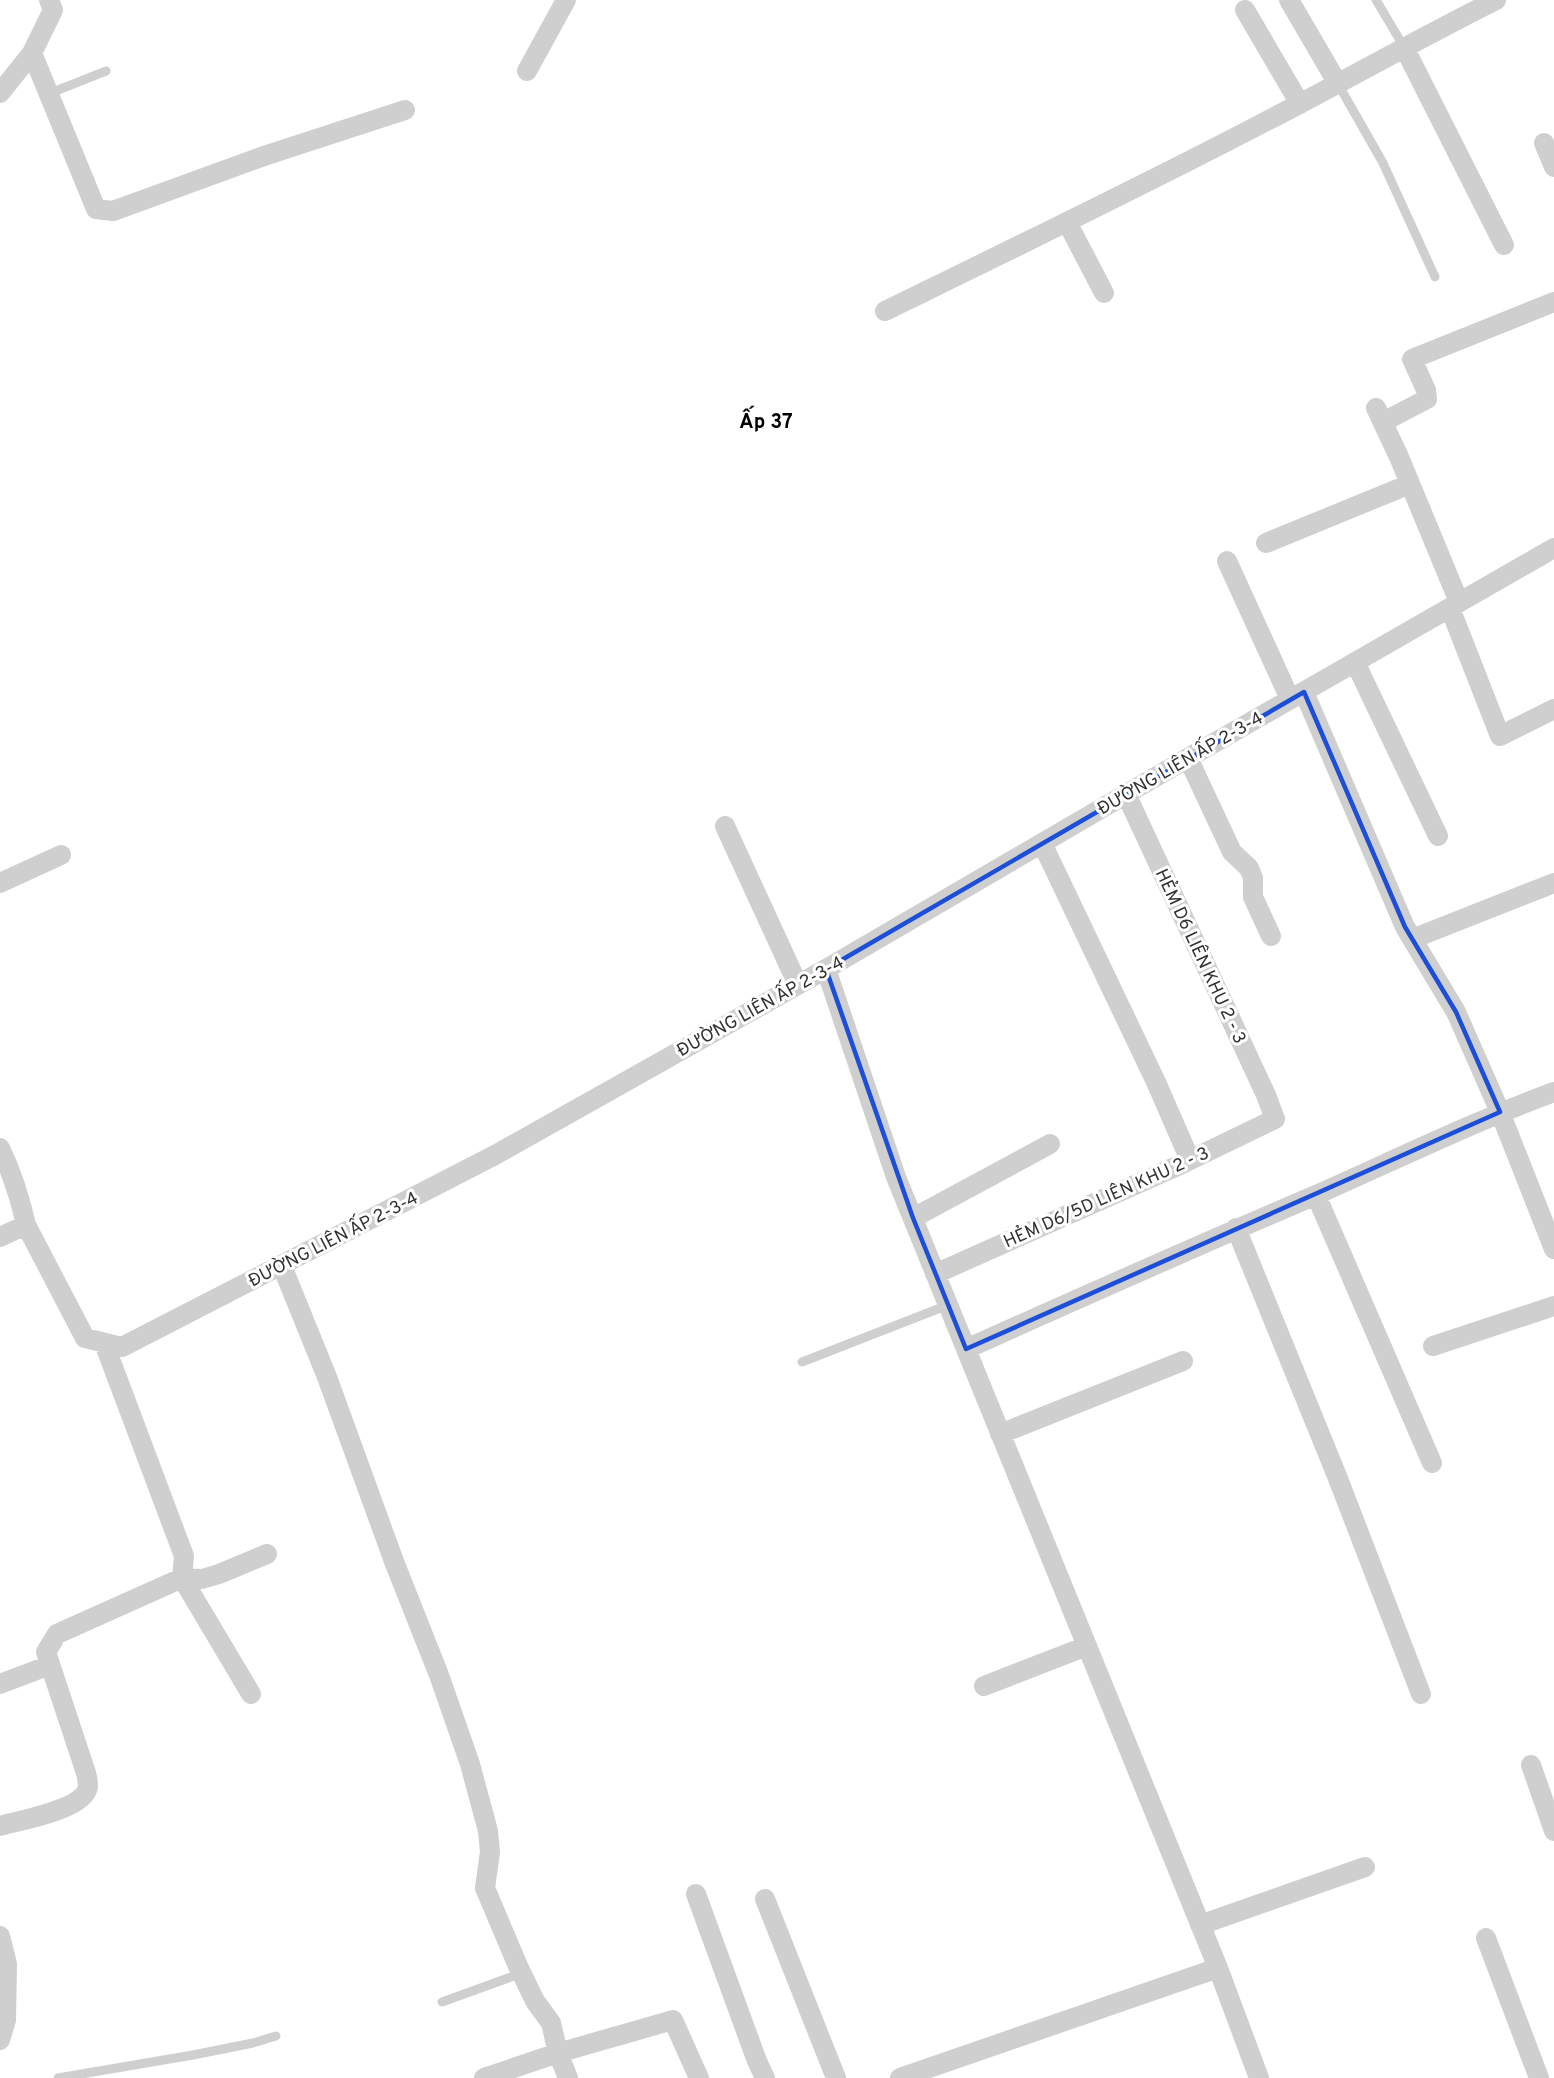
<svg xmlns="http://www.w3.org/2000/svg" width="1554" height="2078" viewBox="0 0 1554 2078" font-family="Overpass,sans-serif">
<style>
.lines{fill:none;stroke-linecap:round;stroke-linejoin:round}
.lane{stroke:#cfcfcf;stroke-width:9}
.street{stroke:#cfcfcf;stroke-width:20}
.marked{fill:none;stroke:#1d4ed8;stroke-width:4.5;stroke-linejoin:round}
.labels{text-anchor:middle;stroke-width:6;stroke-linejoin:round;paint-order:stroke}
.street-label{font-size:18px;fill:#323232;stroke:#fff}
.neighbourhood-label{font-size:20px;font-weight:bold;fill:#000;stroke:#fff}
</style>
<rect width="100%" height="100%" fill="#fff"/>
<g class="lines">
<path class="lane" d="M 1376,0 L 1404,47
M 1338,84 L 1383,163 L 1435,277
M 48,94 L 106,71
M 802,1362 L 948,1305
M 442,2002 L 522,1973
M 58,2078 L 193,2055 L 253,2043 L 276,2036"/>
<path class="street" d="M 49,0 L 53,10 L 32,53 L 96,209 L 113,211 L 264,156 L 405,110
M 1289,0 L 1338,84
M 1245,10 L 1300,104
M 1404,47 L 1504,245
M 527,71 L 566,0
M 0,93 L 32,53
M 1544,143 L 1554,167
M 1067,222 L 1104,293
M 885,311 C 1010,250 1136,189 1259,125 C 1339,84 1416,40 1496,0
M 1376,408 L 1399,457 L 1459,602
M 1383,422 L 1427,399 L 1426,390 L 1412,359 L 1554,302
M 1266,543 L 1410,484
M 1227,561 L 1290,699
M 1450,608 L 1500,736 L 1554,709
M 1355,662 L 1438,836
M 1304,692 L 1405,927 L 1456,1012 L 1500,1112 L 1554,1249
M 1188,758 L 1232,852 L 1249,868 L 1253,878 L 1253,897 L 1271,936
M 725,826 L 798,985
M 1042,843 L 1156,1082 L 1190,1160
M 0,883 L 61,855
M 1412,939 L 1554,883
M 826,969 L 896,1177 L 1218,1968 L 1259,2078
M 0,1148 C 12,1173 20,1198 26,1225
M 1316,1195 L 1432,1463
M 913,1218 L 1050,1144
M 1236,1228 L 1337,1476 L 1421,1694
M 0,1237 L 26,1225 L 85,1338 L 122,1347 L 495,1155 L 826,969 L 1188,758 L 1554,548
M 282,1266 L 327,1377 L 395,1564 L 439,1675 L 470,1764 L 488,1831 L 490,1852 L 485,1888 L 518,1966 L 535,2001 L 551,2023 L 558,2053 L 484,2078
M 935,1274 L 1184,1163 L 1275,1119 L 1266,1095 L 1126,794
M 1433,1346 L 1554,1306
M 966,1349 C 1082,1297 1199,1245 1316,1195 C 1395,1160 1473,1122 1554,1092
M 1000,1434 L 1183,1361
M 182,1578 L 251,1694
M 182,1578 L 202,1579 L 219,1574 L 267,1554
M 0,1684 L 50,1665
M 984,1686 L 1087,1646
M 1531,1765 L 1554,1831
M 0,1826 C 20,1820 84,1810 88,1787 C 88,1783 87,1777 86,1773 L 46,1652 L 57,1634 L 182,1578 L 184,1556 L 104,1343
M 696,1894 L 757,2061 L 765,2078
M 765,1899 L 836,2078
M 1200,1925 L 1365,1867
M 0,1936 L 7,1964 L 6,2020 L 0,2040
M 1486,1938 L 1539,2078
M 568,2078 L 558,2053 L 673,2020 L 699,2078
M 900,2078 L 1218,1968"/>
</g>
<path class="marked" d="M 1304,692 L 1405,927 L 1456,1012 L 1500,1112 L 966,1349 L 913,1218 L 826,969 Z"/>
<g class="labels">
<g class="street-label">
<text transform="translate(1180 763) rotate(-30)" y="6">ĐƯỜNG LIÊN ẤP 2-3-4</text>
<text transform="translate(1201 956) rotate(65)" y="6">HẺM D6 LIÊN KHU 2 - 3</text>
<text transform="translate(760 1006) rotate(-29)" y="6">ĐƯỜNG LIÊN ẤP 2-3-4</text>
<text transform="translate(1106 1197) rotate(-24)" y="6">HẺM D6/5D LIÊN KHU 2 - 3</text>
<text transform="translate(333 1239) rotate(-27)" y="6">ĐƯỜNG LIÊN ẤP 2-3-4</text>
</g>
<g class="neighbourhood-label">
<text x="766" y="428">Ấp 37</text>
</g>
</g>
</svg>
